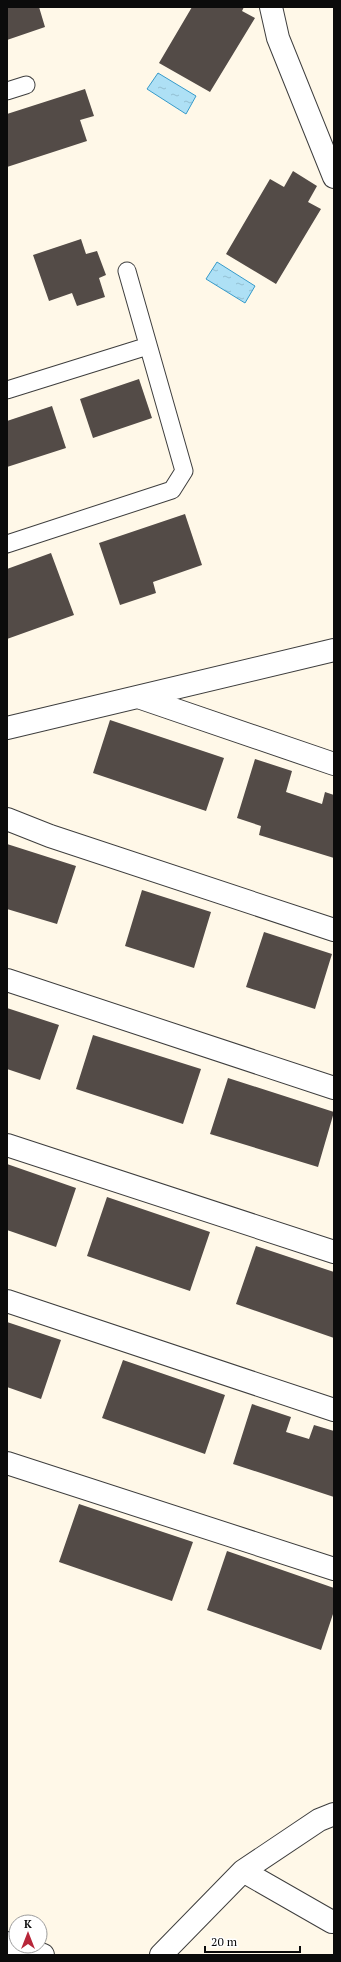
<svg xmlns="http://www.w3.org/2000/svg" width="341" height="1962" viewBox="0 0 341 1962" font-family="'PT Serif',serif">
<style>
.water{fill:url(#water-ripples);stroke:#379bca}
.building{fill:#534b47}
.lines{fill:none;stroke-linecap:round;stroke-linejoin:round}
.lane-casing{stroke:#3e3e3e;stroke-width:19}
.street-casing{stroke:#3e3e3e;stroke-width:24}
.lane{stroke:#fff;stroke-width:17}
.street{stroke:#fff;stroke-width:22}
</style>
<defs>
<pattern id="water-ripples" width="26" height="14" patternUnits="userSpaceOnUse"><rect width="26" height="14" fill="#aee0f5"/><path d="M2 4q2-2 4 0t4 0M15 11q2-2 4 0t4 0" fill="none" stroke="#94bfd1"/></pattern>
</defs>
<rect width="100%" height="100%" fill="#fff8e8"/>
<path class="water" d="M 158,73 L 196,96 L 186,114 L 147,89 Z
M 217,262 L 255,286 L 245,303 L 206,279 Z"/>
<path class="building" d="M 7,7 L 39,7 L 45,27 L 7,40 Z
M 192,7 L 244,7 L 242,11 L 255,18 L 210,92 L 159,63 Z
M 85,89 L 94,116 L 80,120 L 87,141 L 7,167 L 7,114 Z
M 293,171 L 317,186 L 308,202 L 321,209 L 276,284 L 226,254 L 270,179 L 284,187 Z
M 81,239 L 86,254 L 97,251 L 106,275 L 99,278 L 105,297 L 77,306 L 72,293 L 49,301 L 33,255 Z
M 139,379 L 152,418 L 93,438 L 80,399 Z
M 52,406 L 66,448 L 7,467 L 7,421 Z
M 185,514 L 202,565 L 153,582 L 156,593 L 120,605 L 99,543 Z
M 51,553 L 74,615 L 7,639 L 7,569 Z
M 110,720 L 224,758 L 206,811 L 93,773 Z
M 255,759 L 292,771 L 286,792 L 322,804 L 325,792 L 334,795 L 334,858 L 259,835 L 261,826 L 237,818 Z
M 7,844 L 76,866 L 57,924 L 7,909 Z
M 142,890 L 211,912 L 194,968 L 125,946 Z
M 264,932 L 332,954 L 315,1009 L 246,987 Z
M 7,1008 L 59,1025 L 40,1080 L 7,1069 Z
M 93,1035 L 201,1069 L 183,1124 L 76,1089 Z
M 228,1078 L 334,1112 L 318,1167 L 210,1134 Z
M 7,1164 L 76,1188 L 56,1247 L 7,1230 Z
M 107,1197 L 210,1232 L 190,1291 L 87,1256 Z
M 256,1246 L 334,1272 L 334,1338 L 236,1304 Z
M 7,1322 L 61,1340 L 41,1399 L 7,1387 Z
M 123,1360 L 225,1395 L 205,1454 L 102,1418 Z
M 252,1404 L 291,1417 L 286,1432 L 309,1439 L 314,1425 L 334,1431 L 334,1497 L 233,1464 Z
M 79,1504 L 193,1542 L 172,1601 L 59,1562 Z
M 227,1551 L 334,1588 L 334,1611 L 321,1650 L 207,1610 Z"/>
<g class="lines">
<g class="lane-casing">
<path id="lane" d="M 7,91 L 26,85
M 7,390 L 148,346
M 7,544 L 172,490 L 184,471 L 127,271"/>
</g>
<g class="street-casing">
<path id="street" d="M 271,7 L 278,38 L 334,177
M 138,697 L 334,764
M 7,728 L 334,650
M 7,819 L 50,836 L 334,930
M 7,980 L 334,1088
M 7,1145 L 334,1252
M 7,1301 L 334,1410
M 7,1463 L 334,1569
M 243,1871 L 332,1922 L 334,1921
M 7,1943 L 43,1955
M 161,1955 L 243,1871 L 319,1820 L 334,1814"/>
</g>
<use href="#lane" class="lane"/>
<use href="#street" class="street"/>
</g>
<rect width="341" height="1962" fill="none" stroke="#0b0b0b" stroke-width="16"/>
<g transform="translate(28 1934)"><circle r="19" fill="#ffffff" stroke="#9d9d9d"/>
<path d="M0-3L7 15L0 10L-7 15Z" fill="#b72639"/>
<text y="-6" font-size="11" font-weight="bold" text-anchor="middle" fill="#0b0b0b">K</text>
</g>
<path d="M205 1946v6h95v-6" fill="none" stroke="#0b0b0b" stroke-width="2"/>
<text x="211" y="1946" font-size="12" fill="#0b0b0b" stroke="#ffffff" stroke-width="3" paint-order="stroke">20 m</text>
</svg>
